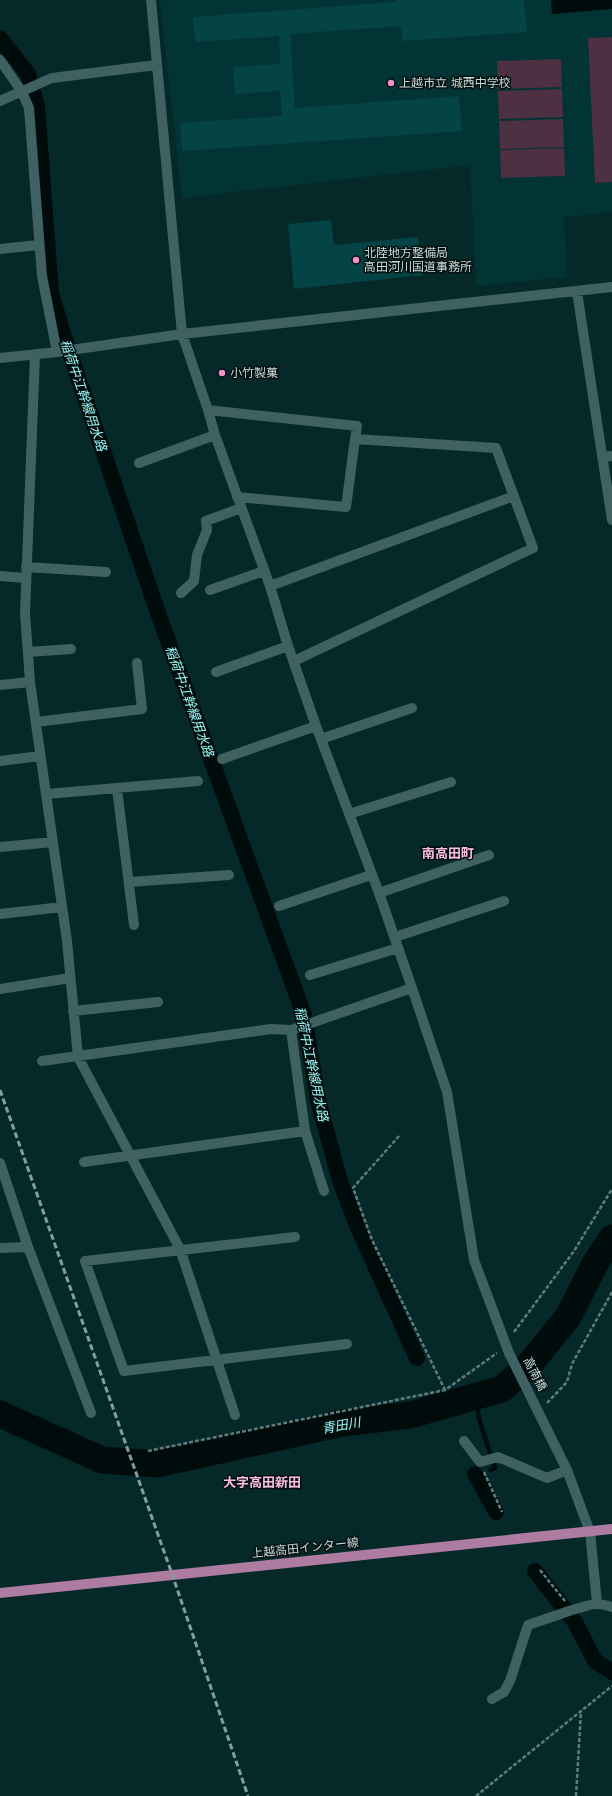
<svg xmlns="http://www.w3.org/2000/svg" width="612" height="1796" viewBox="0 0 612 1796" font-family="'DejaVu Sans','Noto Sans JP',sans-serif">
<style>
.built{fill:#023435}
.garden{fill:#4d3041}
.water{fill:#000c0c}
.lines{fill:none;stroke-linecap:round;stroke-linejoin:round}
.stream{stroke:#000c0c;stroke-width:4.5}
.canal{stroke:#000c0c;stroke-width:16}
.river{stroke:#000c0c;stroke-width:27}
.building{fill:#054445}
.path{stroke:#607c7c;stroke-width:2.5;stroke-dasharray:4 2;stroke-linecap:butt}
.minor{stroke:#406162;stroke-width:10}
.major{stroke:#ae7ba1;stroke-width:10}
.rail{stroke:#849d9d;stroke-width:3;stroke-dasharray:6 3;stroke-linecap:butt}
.poi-dot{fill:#f890cc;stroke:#030f0f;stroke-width:1.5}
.labels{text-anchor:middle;stroke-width:3;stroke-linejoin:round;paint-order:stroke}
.poi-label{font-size:12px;fill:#c9dbdb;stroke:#030f0f;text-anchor:start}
.street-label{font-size:12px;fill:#c9dbdb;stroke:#030f0f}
.water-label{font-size:13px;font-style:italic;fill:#9bf7f8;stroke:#030f0f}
.neighbourhood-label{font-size:13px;font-weight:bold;fill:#fcc0e1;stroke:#030f0f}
</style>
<rect width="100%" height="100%" fill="#052929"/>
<path class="built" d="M 160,0 L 612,0 L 612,212 L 564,217 L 567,277 L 476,286 L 470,165 L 182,198 Z"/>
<path class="garden" d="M 612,37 L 612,182 L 595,183 L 588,38 Z
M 561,59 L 562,87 L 498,89 L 497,61 Z
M 562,89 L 563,117 L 499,119 L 498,91 Z
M 563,119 L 564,147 L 500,149 L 499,121 Z
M 564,148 L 565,176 L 501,178 L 500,150 Z"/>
<path class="water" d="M 551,0 L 612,0 L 612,9 L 552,14 Z"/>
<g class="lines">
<path class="stream" d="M 476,1396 L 479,1419 L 495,1468 L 490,1470
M 475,1474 L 479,1472"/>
<path class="canal" d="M 0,38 L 28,74 L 37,106 L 51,293 L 63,333 L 159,616 L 304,1015 L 318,1100 L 340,1181 L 358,1228 L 417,1358
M 475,1474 L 496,1512
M 535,1571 L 575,1622 L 595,1661 L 612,1672"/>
<path class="river" d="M 0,1414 L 102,1460 L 157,1464 L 343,1423 L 410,1415 L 502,1389 L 530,1364 L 568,1317 L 596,1262 L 612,1238"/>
</g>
<path class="building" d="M 396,0 L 524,0 L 527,32 L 403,41 L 401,26 L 290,34 L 295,108 L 459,96 L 462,131 L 182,151 L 180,123 L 282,116 L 280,91 L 235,94 L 233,67 L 280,64 L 279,36 L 195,42 L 193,17 L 396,2 Z
M 331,220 L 334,245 L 418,237 L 423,275 L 294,289 L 288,224 Z"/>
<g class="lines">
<path class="path" d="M 399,1136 L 353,1188 L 372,1240 L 445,1390
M 514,1332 L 574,1251 L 612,1189
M 547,1403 L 567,1382 L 572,1364 L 612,1292
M 148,1451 L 445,1390 L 497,1353
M 484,1472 L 502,1512
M 540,1570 L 565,1601
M 476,1796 L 612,1686
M 576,1796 L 581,1711"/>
<path class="minor" d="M 151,0 L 182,334 L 208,410 L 215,435 L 270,586 L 288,646 L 316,726 L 379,893 L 412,988 L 291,1030
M 0,60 L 22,92 L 29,108 L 42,276 L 57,352
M 0,101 L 52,78 L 156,65
M 0,249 L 38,245
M 577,292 L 612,520
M 35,355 L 25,613 L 30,682 L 67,941 L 78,1057 L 180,1249 L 235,1415
M 0,358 L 57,352 L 182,334 L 612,287
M 208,410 L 357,426 L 355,439
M 602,457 L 612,456
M 139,463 L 215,435
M 237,497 L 346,507 L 355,439 L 496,448 L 533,548 L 294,661
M 26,567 L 106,572
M 0,576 L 25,578
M 270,586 L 514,496
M 210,590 L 264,571
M 181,593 L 194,581 L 197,555 L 207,530 L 206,521 L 241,508
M 28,652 L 71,649
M 216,672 L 288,646
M 0,685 L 30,682
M 36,722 L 142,709 L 137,663
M 321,739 L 412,708
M 222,759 L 316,726
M 0,761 L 40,756
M 117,789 L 134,925
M 47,794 L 198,781
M 349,814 L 451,782
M 0,847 L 53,842
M 129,882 L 229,875
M 379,893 L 489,855
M 279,906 L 371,875
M 0,914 L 62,907
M 395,937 L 504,901
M 310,975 L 398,948
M 412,988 L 447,1092 L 474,1260 L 509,1353 L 567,1470 L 590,1532 L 597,1603
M 0,989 L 70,978
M 73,1011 L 158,1002
M 42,1061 L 271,1029 L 291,1030 L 305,1131 L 84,1162
M 305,1131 L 324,1191
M 0,1163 L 28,1247 L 91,1413
M 295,1237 L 85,1261 L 124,1371 L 347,1344
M 0,1248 L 28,1247
M 464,1441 L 480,1462 L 498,1457 L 547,1478 L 567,1470
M 492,1699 L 504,1692 L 510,1681 L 528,1625 L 572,1610 L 597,1603 L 612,1607"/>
<path class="major" d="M 0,1593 L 612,1529"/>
<path class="rail" d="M 0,1090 L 172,1574 L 248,1796"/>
</g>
<g class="poi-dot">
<circle cx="391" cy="83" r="4"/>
<circle cx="356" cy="260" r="4"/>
<circle cx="222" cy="373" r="4"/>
</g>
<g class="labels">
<g class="poi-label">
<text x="399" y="87">上越市立 城西中学校</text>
<text x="364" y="257">北陸地方整備局<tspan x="364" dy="14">高田河川国道事務所</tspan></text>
<text x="230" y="377">小竹製菓</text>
</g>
<g class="street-label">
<text transform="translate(535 1374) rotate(63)" y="4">高南橋</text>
<text transform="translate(305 1548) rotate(-6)" y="4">上越高田インター線</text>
</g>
<g class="water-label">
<text transform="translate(84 395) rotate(71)" y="5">稲荷中江幹線用水路</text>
<text transform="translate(190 701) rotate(70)" y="5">稲荷中江幹線用水路</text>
<text transform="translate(312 1064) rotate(78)" y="5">稲荷中江幹線用水路</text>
<text transform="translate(341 1425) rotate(-10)" y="5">青田川</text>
</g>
<g class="neighbourhood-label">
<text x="448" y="858">南高田町</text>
<text x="262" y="1487">大字高田新田</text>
</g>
</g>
</svg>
